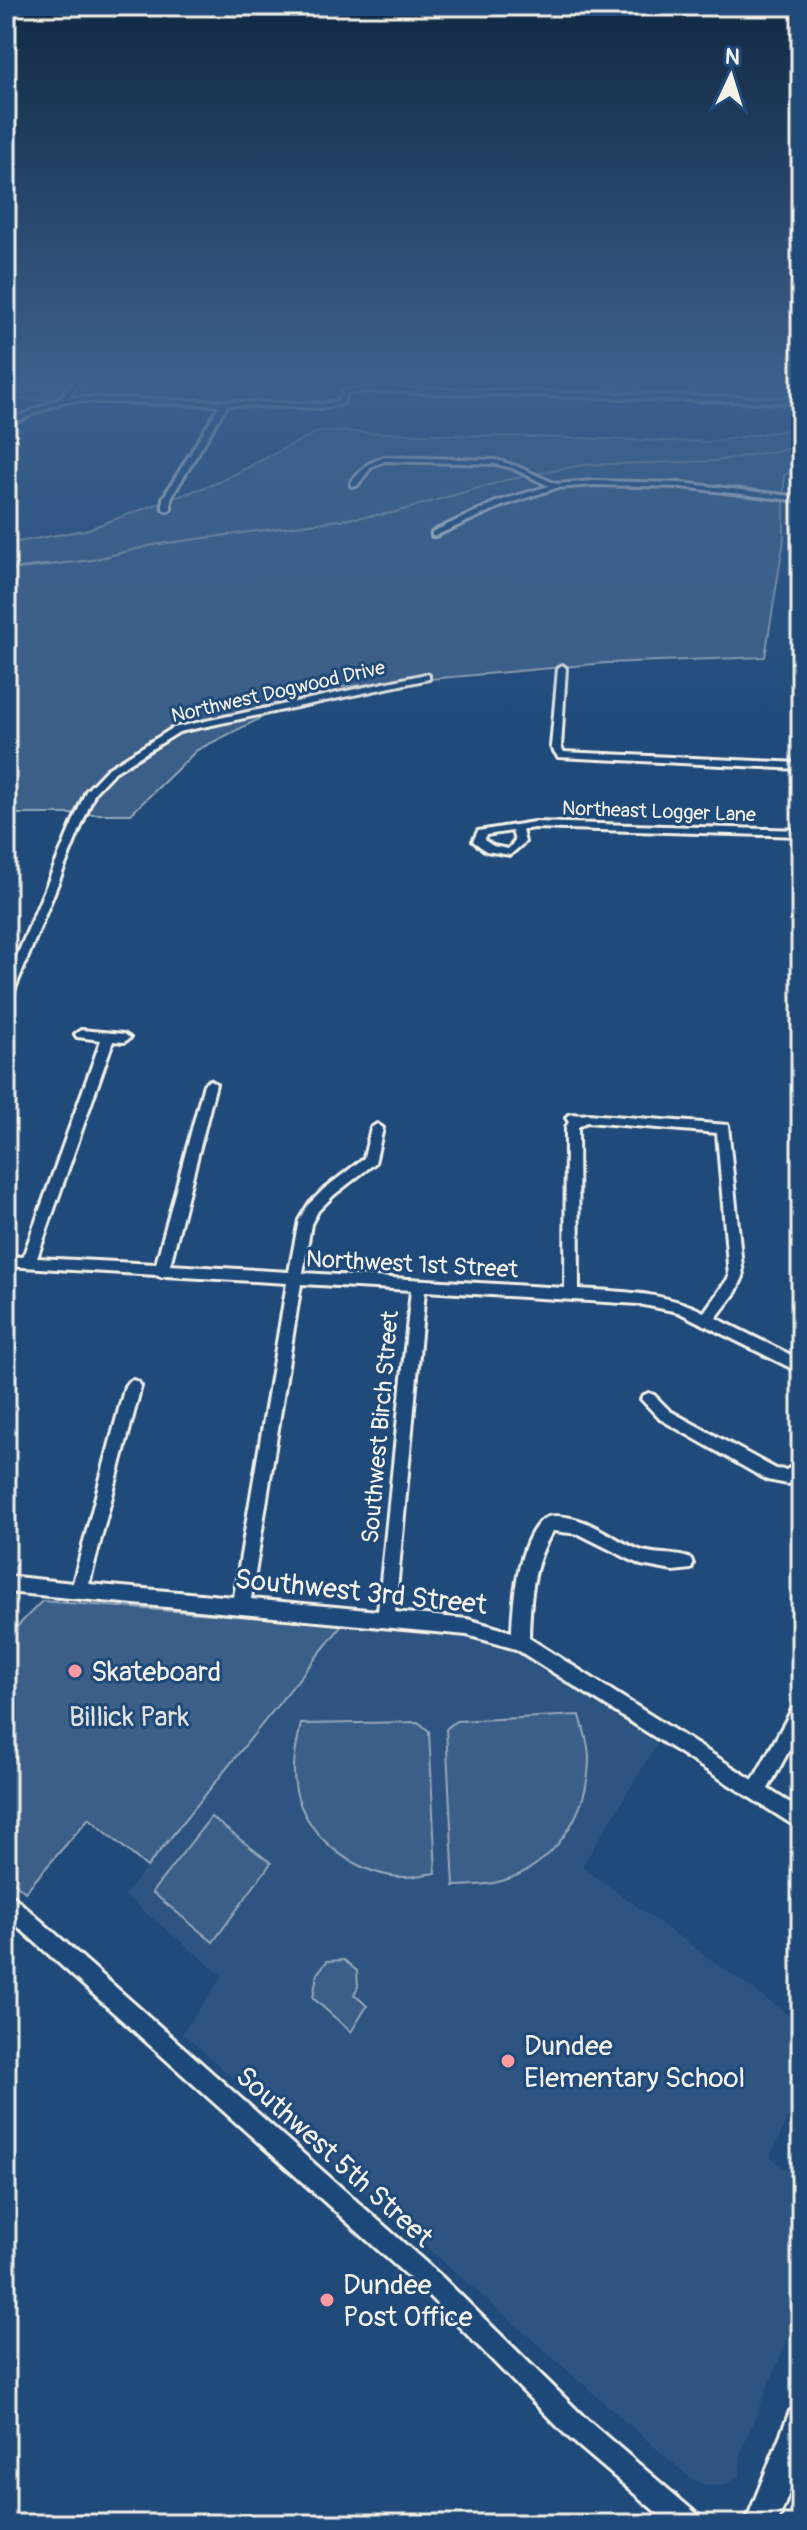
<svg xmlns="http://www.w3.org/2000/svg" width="807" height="2530" viewBox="0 0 807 2530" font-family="Pangolin,sans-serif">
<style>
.built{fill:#2d5581}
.green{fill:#3a5f88;stroke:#97a8b8;stroke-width:2}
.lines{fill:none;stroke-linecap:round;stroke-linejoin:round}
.stream-far1{stroke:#9cacbb;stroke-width:2}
.stream{stroke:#9cacbb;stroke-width:3}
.minor-casing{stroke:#f4f1e8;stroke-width:6}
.major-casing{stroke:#f4f1e8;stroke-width:6}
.minor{fill:#1f4a7a;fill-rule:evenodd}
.major{fill:#1f4a7a;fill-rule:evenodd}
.poi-dot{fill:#ff9aa2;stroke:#1f4a7a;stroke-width:3}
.labels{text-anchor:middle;stroke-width:6;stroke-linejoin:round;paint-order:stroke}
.far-street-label{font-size:20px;fill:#f4f1e8;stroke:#1f4a7a}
.street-label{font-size:24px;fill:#f4f1e8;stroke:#1f4a7a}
.near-street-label{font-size:28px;fill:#f4f1e8;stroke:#1f4a7a}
.near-poi-label{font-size:28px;fill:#f4f1e8;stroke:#1f4a7a;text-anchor:start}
.near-park-label{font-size:28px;fill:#e1e2de;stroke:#1f4a7a}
</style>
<rect width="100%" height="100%" fill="#1f4a7a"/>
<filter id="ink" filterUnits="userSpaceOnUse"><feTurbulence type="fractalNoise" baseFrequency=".0125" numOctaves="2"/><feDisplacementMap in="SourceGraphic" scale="16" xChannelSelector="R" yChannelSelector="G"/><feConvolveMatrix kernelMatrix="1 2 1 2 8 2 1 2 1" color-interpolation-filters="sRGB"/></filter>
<g filter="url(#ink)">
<path class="built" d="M 343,1624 L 472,1637 L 511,1648 L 657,1744 L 582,1867 L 801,2024 L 801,2090 L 770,2157 L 801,2181 L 801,2307 L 741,2451 L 740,2476 L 722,2486 L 704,2485 L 689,2477 L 182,2033 L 223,1976 L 124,1895 Z"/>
<path class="green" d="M 6,382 L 68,382 L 55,400 L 6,399 Z
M 801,428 L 801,471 L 784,475 L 784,539 L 765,657 L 606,663 L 319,689 L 197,750 L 131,814 L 6,814 L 6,544 L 85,530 L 219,482 L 319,431 L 708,442 Z
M 42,1601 L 343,1624 L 147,1867 L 89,1818 L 25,1892 L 6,1875 L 6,1638 Z
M 580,1715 C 583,1728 589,1744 589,1757 C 589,1813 554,1868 498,1882 C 484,1886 468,1885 454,1886 L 446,1729 L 456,1721 Z
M 418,1722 L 429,1731 L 436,1873 C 424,1874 410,1878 399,1877 C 352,1872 307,1837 296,1791 C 291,1768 296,1746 301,1724 Z
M 211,1817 L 271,1863 L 213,1942 L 152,1892 Z
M 344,1960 L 357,1971 L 358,1987 L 354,1994 L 367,2006 L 351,2032 L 313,1998 L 317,1974 L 327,1961 Z"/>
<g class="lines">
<path class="stream-far1" d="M 32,567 L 92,560 L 153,545 L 392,513 L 506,480 L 582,465 L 715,461 L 801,447"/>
<path class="stream" d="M 6,570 L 49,565"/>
<g class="minor-casing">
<path id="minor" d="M 74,382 L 80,382 L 68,397 L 322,404 L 338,401 L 344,390 L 366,387 L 801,399 L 801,403 L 366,391 L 348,393 L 342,404 L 322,408 L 227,405 L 171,498 L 171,509 L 167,511 L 163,509 L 163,498 L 220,405 L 64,401 L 6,426 L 6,422 L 61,398 Z
M 384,457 L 496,460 L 516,466 L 556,484 L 594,481 L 681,483 L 801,497 L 801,501 L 681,487 L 594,485 L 556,488 L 502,506 L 435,536 L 432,536 L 432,532 L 496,502 L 549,486 L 512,468 L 496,464 L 385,461 L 372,466 L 357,486 L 351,486 L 351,482 L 368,464 Z
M 562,665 L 566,668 L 561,747 L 564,752 L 801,763 L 801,769 L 558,757 L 551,747 L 558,668 Z
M 426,674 L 429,675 L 429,679 L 179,732 L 113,773 L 95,792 L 12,996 L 6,1000 L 6,982 L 86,791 L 107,769 L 173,728 Z
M 534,822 L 801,830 L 801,836 L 534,828 L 522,830 L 525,842 L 510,855 L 486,851 L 473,841 L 478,831 ZM 512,831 L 515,841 L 508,849 L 493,846 L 484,840 L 486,835 Z
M 81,1030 L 124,1034 L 130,1038 L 124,1042 L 113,1041 L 37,1258 L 156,1264 L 204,1084 L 210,1080 L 216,1084 L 170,1265 L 289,1272 L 299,1220 L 308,1205 L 324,1189 L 364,1158 L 371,1128 L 377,1124 L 383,1128 L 375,1163 L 334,1195 L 318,1211 L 311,1224 L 303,1273 L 565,1288 L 566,1127 L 569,1122 L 566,1118 L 568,1115 C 574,1113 580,1116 587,1114 L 728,1125 L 743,1277 L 736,1292 L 716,1318 L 801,1360 L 801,1373 L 678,1312 L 639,1304 L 425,1291 L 395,1612 L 467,1619 L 512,1632 C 513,1601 518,1543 541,1521 C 548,1514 562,1516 571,1518 C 595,1523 614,1539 637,1549 C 654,1556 674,1552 691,1559 L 693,1564 L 691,1569 L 673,1571 L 641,1565 L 579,1534 L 553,1531 C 532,1563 530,1601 529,1638 L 753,1780 L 795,1704 L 801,1701 L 801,1728 L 768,1789 L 801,1810 L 801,1830 L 516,1649 L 467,1635 L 6,1592 L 6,1576 L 73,1583 L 125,1386 L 128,1382 L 133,1380 L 138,1382 L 141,1386 L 89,1584 L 234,1597 L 287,1283 L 166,1276 L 161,1277 L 156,1275 L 6,1266 L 6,1256 L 23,1257 L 101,1040 L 77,1037 L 75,1034 ZM 587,1122 L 717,1133 L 729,1277 L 704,1312 C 665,1292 622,1292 579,1289 L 578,1127 ZM 301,1284 L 411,1290 L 378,1611 L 251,1599 Z
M 649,1393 L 654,1395 L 670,1411 L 776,1469 L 786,1470 L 801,1461 L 801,1477 L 788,1484 L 767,1480 L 660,1419 L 641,1399 L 644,1395 Z
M 6,1893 L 13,1896 L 442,2277 L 585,2418 L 698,2515 L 702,2524 L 670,2524 L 567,2436 L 426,2293 L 6,1916 Z"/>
</g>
<g class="major-casing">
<path id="major" d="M 801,2406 L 801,2462 L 777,2524 L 745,2524 L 790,2411 Z"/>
</g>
<use href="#minor" class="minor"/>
<use href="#major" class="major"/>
</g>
</g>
<linearGradient id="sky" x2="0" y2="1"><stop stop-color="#112943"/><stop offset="0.52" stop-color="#3c608d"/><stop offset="1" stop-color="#3c608d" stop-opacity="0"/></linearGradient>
<rect width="807" height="736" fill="url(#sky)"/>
<g class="poi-dot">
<circle cx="75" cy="1671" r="8"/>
<circle cx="508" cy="2061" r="8"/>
<circle cx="327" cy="2300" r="8"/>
</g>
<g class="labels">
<g class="far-street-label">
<text transform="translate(278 691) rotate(-13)" y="7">Northwest Dogwood Drive</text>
<text transform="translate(659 811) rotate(2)" y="7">Northeast Logger Lane</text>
</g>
<g class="street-label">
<text transform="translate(412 1264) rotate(3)" y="8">Northwest 1st Street</text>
<text transform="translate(380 1427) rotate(-85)" y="8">Southwest Birch Street</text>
</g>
<g class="near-street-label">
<text transform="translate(361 1591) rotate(6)" y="10">Southwest 3rd Street</text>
<text transform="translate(335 2156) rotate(42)" y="10">Southwest 5th Street</text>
</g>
<g class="near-poi-label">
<text x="91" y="1681">Skateboard</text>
<text x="524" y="2055">Dundee<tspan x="524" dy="32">Elementary School</tspan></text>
<text x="343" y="2294">Dundee<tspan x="343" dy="32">Post Office</tspan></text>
</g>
<g class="near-park-label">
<text x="129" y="1726">Billick Park</text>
</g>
</g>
<rect width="807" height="2530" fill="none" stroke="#1f4a7a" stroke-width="32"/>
<rect x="16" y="16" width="775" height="2498" fill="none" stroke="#f4f1e8" stroke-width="3" filter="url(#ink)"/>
<g transform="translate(731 76) rotate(4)" stroke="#1f4a7a" stroke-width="6" paint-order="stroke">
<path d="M0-6L14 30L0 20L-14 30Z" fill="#f4f1e8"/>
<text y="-12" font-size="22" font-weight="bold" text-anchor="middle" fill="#f4f1e8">N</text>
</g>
</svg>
